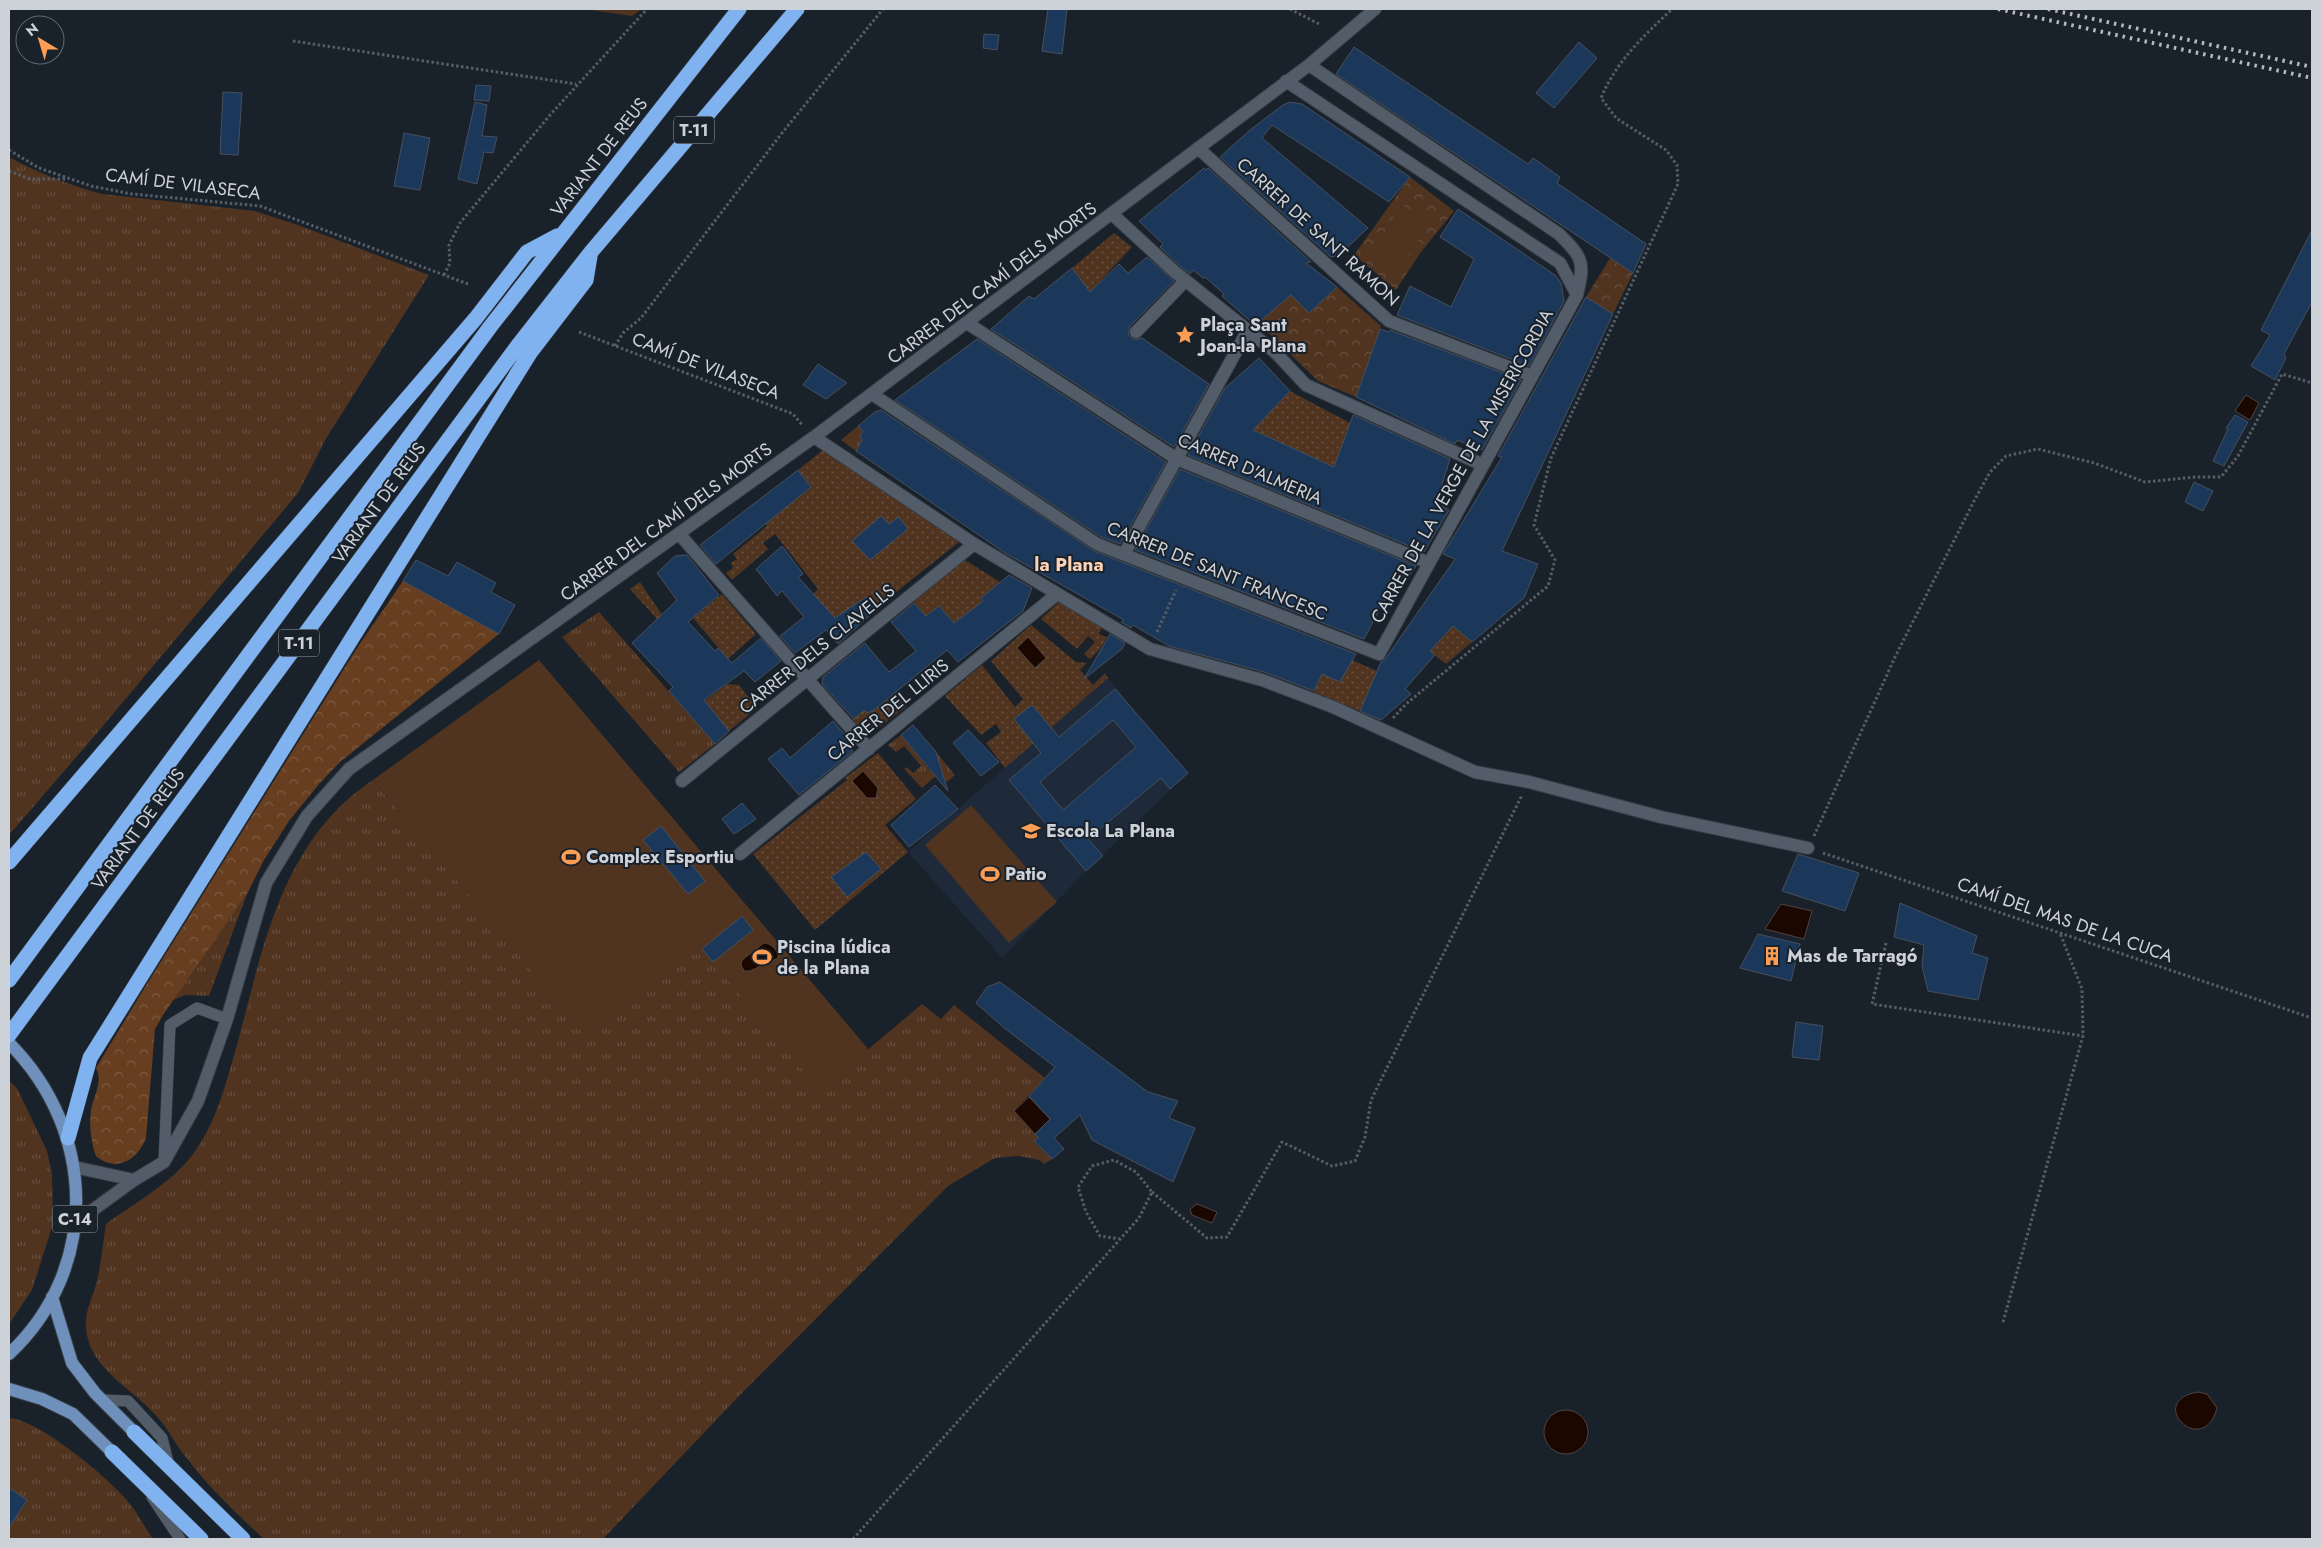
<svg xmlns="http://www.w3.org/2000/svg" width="2321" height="1548" viewBox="0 0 2321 1548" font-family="Jost,sans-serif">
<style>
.built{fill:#1e2a39}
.grass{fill:url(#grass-tufts)}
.forest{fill:url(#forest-crowns)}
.park{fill:url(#park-crowns)}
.garden{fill:url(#garden-dots)}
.pitch{fill:#50341f}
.water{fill:#1a0700;stroke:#504441}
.building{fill:#1b385b;stroke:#47505c;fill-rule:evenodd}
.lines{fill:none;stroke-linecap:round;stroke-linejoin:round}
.lane-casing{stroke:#383e46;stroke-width:12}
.street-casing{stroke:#383e46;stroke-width:14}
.primary-casing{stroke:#383e46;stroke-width:14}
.highway-casing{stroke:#383e46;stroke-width:16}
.path{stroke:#565d66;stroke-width:3;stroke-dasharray:2.5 2.5;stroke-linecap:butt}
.lane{stroke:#535d69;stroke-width:11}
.street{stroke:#535d69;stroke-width:12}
.primary{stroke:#6e90ba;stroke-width:12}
.highway{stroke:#80b2f0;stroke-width:15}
.rail{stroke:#b4b9c1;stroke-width:4;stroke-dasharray:2.5 5;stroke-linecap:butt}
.labels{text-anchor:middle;stroke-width:4;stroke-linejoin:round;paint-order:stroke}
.shield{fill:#19212b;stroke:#979da5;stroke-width:1}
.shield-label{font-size:16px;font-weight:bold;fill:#cdd2d9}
.street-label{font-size:18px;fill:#cdd2d9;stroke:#19212b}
.poi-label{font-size:18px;font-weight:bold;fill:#cdd2d9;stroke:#19212b;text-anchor:start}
.neighbourhood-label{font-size:19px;font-weight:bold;fill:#fcd3b6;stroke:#19212b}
</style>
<defs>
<pattern id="grass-tufts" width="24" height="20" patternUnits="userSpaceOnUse" patternTransform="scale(1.25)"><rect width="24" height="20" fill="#50341f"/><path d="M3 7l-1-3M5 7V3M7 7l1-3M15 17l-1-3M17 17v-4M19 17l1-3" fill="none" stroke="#68503f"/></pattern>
<pattern id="forest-crowns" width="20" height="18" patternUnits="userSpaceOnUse" patternTransform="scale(1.25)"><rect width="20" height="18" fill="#673f20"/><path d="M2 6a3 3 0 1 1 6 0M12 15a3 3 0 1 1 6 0" fill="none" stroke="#7c5a40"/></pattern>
<pattern id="park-crowns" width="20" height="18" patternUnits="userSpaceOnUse" patternTransform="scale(1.25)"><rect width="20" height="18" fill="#50341f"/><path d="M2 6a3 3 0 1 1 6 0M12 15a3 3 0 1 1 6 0" fill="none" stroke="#68503f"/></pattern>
<pattern id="garden-dots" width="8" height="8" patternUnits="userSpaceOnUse" patternTransform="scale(1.25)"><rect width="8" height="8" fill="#50341f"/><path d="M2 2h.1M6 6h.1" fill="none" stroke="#68503f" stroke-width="1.8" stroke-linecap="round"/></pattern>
</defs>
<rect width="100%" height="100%" fill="#19212b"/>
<path class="built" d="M 1108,678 L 1188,773 L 1086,871 L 1002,958 L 908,852 Z"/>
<path class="grass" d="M 585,9 L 642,9 L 632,16 Z
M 9,157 C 38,173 69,185 102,194 L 255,211 L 298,225 L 429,275 L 327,437 L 298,493 L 97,733 L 9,835 Z
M 858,426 L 863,431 L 860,437 L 862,440 L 856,451 L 841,440 Z
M 599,612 L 715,744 L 679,772 L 562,637 Z
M 901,735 L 931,772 L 940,766 L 936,752 L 955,775 L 947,782 L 939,773 L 922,788 L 904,769 L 907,767 L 913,773 L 921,766 L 904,746 L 896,752 L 888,745 Z
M 373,780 L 583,1031 L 694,939 L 732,984 L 792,960 L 812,984 L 764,1023 L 820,1090 L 922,1004 L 941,1019 L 954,1005 L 1045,1078 L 1014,1111 L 1038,1137 L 1034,1142 L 1052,1159 L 1044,1164 L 1039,1160 L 1019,1156 L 995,1158 L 948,1186 L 737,1398 L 603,1539 L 264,1539 C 236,1513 208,1487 185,1456 C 175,1444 169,1430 159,1419 C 135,1389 90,1371 86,1329 C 84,1311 93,1298 97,1281 C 101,1263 103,1243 106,1224 C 137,1201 173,1183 196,1150 C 218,1118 226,1082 237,1045 C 263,948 282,840 373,780 Z
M 247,894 L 209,996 L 185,995 L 173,1000 Z
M 9,1081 L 17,1088 L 47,1151 L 52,1174 L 53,1224 L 32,1290 L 9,1324 Z
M 9,1418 C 38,1419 112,1480 130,1504 C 139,1515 145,1528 153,1539 L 9,1539 Z"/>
<path class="forest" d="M 403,581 L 499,634 L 340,762 L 319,784 L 289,821 L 264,860 L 247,894 L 163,1015 L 155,1029 L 146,1138 C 138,1160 116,1173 96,1156 C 91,1143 89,1124 91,1110 C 94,1095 103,1082 96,1068 L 145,987 L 357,648 Z"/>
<path class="park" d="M 1410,177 L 1454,211 L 1421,252 L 1396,290 L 1354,255 Z
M 1610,258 L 1633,273 L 1613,314 L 1586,297 Z
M 1337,287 L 1381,326 L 1356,397 L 1318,381 L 1258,323 L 1291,295 L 1309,313 Z"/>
<path class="garden" d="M 1114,233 L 1132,247 L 1090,292 L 1072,268 Z
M 1290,391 L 1350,423 L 1334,467 L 1253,430 Z
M 823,450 L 959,542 L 851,628 L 840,614 L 830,621 L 813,594 L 818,589 L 775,534 L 763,543 L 768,549 L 732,580 L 726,573 L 733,568 L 731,563 L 737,559 L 733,554 L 767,526 L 751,505 L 767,495 L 779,512 L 811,488 L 798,470 Z
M 965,560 L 1000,582 L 981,598 L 983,602 L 954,623 L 939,606 L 926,616 L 913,601 Z
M 640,582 L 662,615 L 657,619 L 630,589 Z
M 722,594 L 756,634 L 728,659 L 693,618 Z
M 1059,602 L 1102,627 L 1099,634 L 1107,637 L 1100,649 L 1090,659 L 1084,654 L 1095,642 L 1088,636 L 1077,649 L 1041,619 Z
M 1448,622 L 1472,642 L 1446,664 L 1430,651 L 1445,634 Z
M 1031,625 L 1076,662 L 1087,663 L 1080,670 L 1093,685 L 1105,673 L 1108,678 L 1005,768 L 986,743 L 1001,732 L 996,724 L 981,735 L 945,696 L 982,665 L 1015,707 L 1023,699 L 991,661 Z
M 1352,660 L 1377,671 L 1360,711 L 1314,693 L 1322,674 L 1340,682 Z
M 727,684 L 739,685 L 757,708 L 729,731 L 712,711 L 697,707 Z
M 896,693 L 907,706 L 877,729 L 864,732 L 852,720 L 864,710 L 871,708 L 874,710 Z
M 878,753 L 916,799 L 885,825 L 908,852 L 815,930 L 753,854 L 847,780 L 845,778 Z"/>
<path class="pitch" d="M 1402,205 L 1431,222 L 1396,273 L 1370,254 Z
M 539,660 L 869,1050 L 820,1091 L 694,940 L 583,1032 L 373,780 Z
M 971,805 L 1057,902 L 1009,943 L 925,845 Z"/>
<path class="water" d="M 2246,395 L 2259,403 L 2250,420 L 2235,411 Z
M 1028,637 L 1046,658 L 1035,668 L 1017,648 Z
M 863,771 L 878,788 L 876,798 L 867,798 L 852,781 Z
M 1781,904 L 1812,911 L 1804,939 L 1765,929 Z
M 764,943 C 771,943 779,951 778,958 L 750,971 L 744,971 L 741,965 L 742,960 Z
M 1029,1097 L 1050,1119 L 1035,1134 L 1014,1111 Z
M 1197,1204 L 1217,1212 L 1212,1223 L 1192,1215 L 1190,1209 Z
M 2198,1392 L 2207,1394 L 2217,1408 C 2203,1460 2144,1401 2198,1392 Z
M1544 1432a22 22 0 1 1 44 0a22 22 0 1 1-44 0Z"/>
<path class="building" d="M 1048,9 L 1067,9 L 1062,54 L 1042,51 Z
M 984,34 L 999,35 L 997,50 L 983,48 Z
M 1579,42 L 1597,58 L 1554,108 L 1536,93 Z
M 1354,47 L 1528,164 L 1533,158 L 1560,177 L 1557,183 L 1646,244 L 1633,273 L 1336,74 Z
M 476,85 L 491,86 L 489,101 L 474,100 Z
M 223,92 L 242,93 L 238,155 L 220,154 Z
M 475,102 L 487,105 L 482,136 L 497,137 L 493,153 L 484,152 L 477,184 L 458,179 Z
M 1290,102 L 1302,104 L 1410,177 L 1389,202 L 1272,125 L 1262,138 L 1368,228 L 1339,255 L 1331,257 L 1220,157 L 1250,130 L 1283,105 Z
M 404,133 L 430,138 L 420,190 L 394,186 Z
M 1204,168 L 1206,170 L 1208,168 L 1311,262 L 1306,263 L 1337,287 L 1309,313 L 1291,295 L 1258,323 L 1250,321 L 1222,296 L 1224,294 L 1205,277 L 1203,278 L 1193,270 L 1190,274 L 1180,266 L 1160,247 L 1163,244 L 1139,221 Z
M 1458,209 L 1555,275 L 1561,283 L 1564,301 L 1529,366 L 1397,315 L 1410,286 L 1451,307 L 1474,259 L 1440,237 Z
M 2312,230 L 2312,302 L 2284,354 L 2286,358 L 2275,380 L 2251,366 L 2270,335 L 2261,330 Z
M 1147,257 L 1174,281 L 1130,326 L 1128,335 L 1135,340 L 1142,338 L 1209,384 L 1174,447 L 991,329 L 1029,296 L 1034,299 L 1072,268 L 1090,292 L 1119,264 L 1128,273 Z
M 1586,297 L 1613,314 L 1502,551 L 1538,564 L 1524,598 L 1472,642 L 1453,626 L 1430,651 L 1435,655 L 1405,689 L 1411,694 L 1381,720 L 1360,711 L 1381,662 L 1386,658 L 1455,559 L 1443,554 L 1502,457 L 1498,456 Z
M 1380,329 L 1389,332 L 1390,330 L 1521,380 L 1482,450 L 1457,440 L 1455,444 L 1356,397 Z
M 977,339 L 1166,462 L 1120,544 L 1101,537 L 895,400 Z
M 1259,358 L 1290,391 L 1253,430 L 1334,467 L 1353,415 L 1450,459 L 1436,503 L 1449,510 L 1424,552 L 1188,455 L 1225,388 Z
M 818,364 L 847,383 L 826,399 L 803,385 Z
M 881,410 L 1094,551 L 1356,654 L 1340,682 L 1322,674 L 1314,691 L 1264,672 L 1169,646 L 1133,625 L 1131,628 L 1121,622 L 1124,620 L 1005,553 L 856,451 L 862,440 L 860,437 L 863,431 L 858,426 L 875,412 Z
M 2235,415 L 2248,422 L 2224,466 L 2213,461 L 2228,429 L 2226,428 Z
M 1180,469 L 1416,566 L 1400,590 L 1392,586 L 1364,639 L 1135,550 Z
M 798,470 L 811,487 L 716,564 L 700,545 Z
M 2194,482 L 2213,491 L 2203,511 L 2185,502 Z
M 881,516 L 889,524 L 899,517 L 908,529 L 870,560 L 852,541 Z
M 782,546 L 803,574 L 798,577 L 835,618 L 866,597 L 877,609 L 838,644 L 826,630 L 795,653 L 780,636 L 804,617 L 782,591 L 777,596 L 756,569 Z
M 687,555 L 719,595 L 688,622 L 715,651 L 718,648 L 732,663 L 761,638 L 781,661 L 755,682 L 744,671 L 704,700 L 729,731 L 715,744 L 669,691 L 673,687 L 632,643 L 677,600 L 657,573 L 675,556 Z
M 416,560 L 448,576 L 457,562 L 496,583 L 491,592 L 515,605 L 499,634 L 403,581 Z
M 1009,575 L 1032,588 L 1023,611 L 958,662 L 947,650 L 874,710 L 867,713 L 864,710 L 854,719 L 822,684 L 823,677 L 865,643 L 889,672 L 916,651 L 891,622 L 914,603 L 926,616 L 939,606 L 954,623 L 983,601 L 981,598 Z
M 1110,634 L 1125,643 L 1122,649 L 1084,679 Z
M 1115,689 L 1188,773 L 1170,789 L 1161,778 L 1088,839 L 1103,856 L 1086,871 L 1009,780 L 1041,753 L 1014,719 L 1032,705 L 1059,737 ZM 1113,720 L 1136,747 L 1063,810 L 1040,782 Z
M 833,721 L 852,743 L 852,752 L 799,795 L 768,759 L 782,748 L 790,758 Z
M 913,725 L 936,752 L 948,791 L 901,735 Z
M 968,730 L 999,762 L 981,776 L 953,743 Z
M 935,785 L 958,809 L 909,847 L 891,825 Z
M 742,803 L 756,819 L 734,834 L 722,819 Z
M 661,826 L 705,881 L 688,894 L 643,840 Z
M 866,852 L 881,869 L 847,897 L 831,877 Z
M 1798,854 L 1859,873 L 1845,911 L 1782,891 Z
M 1900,903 L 1977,936 L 1972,953 L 1988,958 L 1978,1000 L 1928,991 L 1922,966 L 1924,945 L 1894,937 Z
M 742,916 L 753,930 L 713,962 L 702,949 Z
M 1758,934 L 1800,944 L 1791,981 L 1740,968 Z
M 1000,982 L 1148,1092 L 1178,1101 L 1169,1118 L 1195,1128 L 1173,1182 L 1092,1140 L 1080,1115 L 1054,1138 L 1064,1149 L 1052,1159 L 1034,1141 L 1039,1138 L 1035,1134 L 1050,1119 L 1029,1096 L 1055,1067 L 1003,1027 L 976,1003 L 987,987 Z
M 1796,1022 L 1823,1026 L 1819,1060 L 1792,1057 Z
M 9,1488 L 27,1500 L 9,1528 Z"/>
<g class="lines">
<g class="lane-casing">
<path id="lane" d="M 164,1162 L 170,1025 L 197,1008 L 227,1019
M 103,1400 L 128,1401 L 162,1438 L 169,1466
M 152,1497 L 180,1539"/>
</g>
<g class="street-casing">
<path id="street" d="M 1286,81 L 1560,263 L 1577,295 C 1585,262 1583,258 1559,234 L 1309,65
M 1198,148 L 1389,321 L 1532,376
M 1112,214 L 1175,272 L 1275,352 L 1306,385 L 1483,465
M 967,323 L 1177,459 L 1429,563
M 1136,332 L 1185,281
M 872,394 L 1097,544 L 1379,654 L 1577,295
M 814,437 L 974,544 L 1150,649 L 1262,680 L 1333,707 L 1475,772 L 1529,782 L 1661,817 L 1808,848
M 680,535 L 869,749
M 1124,554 L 1248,330
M 682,781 L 974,544
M 740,854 L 1057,594
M 74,1167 L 134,1180
M 75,1223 L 134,1180 L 164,1162 L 198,1101 L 227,1019 L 266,883 L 307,816 L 349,769 L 814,437 L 1309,65 L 1375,9"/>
</g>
<g class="primary-casing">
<path id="primary" d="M 9,1043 C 96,1130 101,1268 9,1354
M 52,1297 L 72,1363 L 95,1393 L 134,1432
M 9,1389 L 42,1399 L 73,1414 L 112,1452"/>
</g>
<g class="highway-casing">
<path id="highway" d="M 9,862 L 476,318 L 527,252 L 557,236
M 9,980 L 490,327 L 739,9
M 9,1035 L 519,344 L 591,252 L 797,9
M 68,1138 L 90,1058 L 530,353 L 586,280 L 590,256
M 134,1432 L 243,1539
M 112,1452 L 201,1539"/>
</g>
<path class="path" d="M 1290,9 L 1319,24
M 293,41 L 576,84
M 9,150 L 39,168 L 91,186 L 132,194 L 260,206 L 468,284
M 9,171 L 30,179 L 67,179
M 444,275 L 450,263 L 449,245 L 460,223 L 550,115 L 647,9
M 579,332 L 793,414 L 803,426
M 615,346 L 623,333 L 641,318 L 782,133 L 883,9
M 1157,632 L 1176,590
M 1393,718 L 1406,704 L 1548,586 L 1555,560 L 1534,525 L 1551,458 L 1678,184 L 1677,165 L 1666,150 L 1616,118 L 1601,98 C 1617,60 1643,37 1672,9
M 1814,836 L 1895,657 L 1974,501 L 1990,472 L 2006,456 L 2038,449 L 2094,463 L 2145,482 L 2195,477 L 2221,477 L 2238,456 L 2282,374 L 2312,383
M 1823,853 L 2312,1018
M 1886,943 L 1872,1004 L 2083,1036
M 1152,1192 L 1207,1238 L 1227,1237 L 1282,1142 L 1332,1166 L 1355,1161 L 1365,1137 L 1371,1100 L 1522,795
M 2003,1322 L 2083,1036 L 2082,989 L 2060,933
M 853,1539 L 1139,1218 L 1152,1192 L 1136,1172 L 1114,1160 L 1092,1166 L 1078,1187 L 1086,1212 L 1100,1236 L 1120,1239"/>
<use href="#lane" class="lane"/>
<use href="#street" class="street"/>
<use href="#primary" class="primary"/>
<use href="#highway" class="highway"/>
<path class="rail" d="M 1998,9 L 2312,78
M 2048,9 L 2312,67"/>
</g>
<defs>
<g id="sight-bare" transform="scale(1.5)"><path d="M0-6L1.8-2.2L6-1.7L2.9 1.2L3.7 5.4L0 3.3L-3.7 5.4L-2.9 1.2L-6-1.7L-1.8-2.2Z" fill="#fc9d53" stroke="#19212b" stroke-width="2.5" paint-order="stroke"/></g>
<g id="school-bare" transform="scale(1.5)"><path d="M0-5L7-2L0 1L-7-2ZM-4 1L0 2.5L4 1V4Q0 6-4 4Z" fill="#fc9d53" stroke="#19212b" stroke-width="2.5" paint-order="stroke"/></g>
<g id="stadium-bare" transform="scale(1.5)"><path d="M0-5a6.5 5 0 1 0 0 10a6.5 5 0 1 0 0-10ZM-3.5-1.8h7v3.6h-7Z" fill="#fc9d53" stroke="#19212b" stroke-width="2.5" paint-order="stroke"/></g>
<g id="building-bare" transform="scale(1.5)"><path d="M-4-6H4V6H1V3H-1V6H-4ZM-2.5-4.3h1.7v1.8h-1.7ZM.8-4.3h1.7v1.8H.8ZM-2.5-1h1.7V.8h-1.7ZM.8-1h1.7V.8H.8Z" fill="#fc9d53" stroke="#19212b" stroke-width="2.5" paint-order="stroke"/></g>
</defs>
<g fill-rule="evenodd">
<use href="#sight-bare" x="1185" y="335"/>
<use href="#school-bare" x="1031" y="831"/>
<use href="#stadium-bare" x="571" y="857"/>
<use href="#stadium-bare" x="990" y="874"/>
<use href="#building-bare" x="1772" y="956"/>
<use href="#stadium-bare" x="762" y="957"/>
</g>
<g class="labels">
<g class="shield">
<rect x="674" y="116.5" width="40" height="27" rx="4"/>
<rect x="279" y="629.5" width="40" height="27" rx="4"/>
<rect x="52.5" y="1205.5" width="45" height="27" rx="4"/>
</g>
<g class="shield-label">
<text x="694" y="136">T-11</text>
<text x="299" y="649">T-11</text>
<text x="75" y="1225">C-14</text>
</g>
<g class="street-label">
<text transform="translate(599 157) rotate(-52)" y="6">VARIANT DE REUS</text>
<text transform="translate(183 184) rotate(7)" y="6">CAMÍ DE VILASECA</text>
<text transform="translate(1318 232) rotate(42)" y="6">CARRER DE SANT RAMON</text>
<text transform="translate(992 283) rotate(-37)" y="6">CARRER DEL CAMÍ DELS MORTS</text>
<text transform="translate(706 366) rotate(21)" y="6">CAMÍ DE VILASECA</text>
<text transform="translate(1462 466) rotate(-61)" y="6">CARRER DE LA VERGE DE LA MISERICORDIA</text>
<text transform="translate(1250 469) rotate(23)" y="6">CARRER D'ALMERIA</text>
<text transform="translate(379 503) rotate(-54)" y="6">VARIANT DE REUS</text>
<text transform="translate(666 522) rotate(-36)" y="6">CARRER DEL CAMÍ DELS MORTS</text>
<text transform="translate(1217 571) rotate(22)" y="6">CARRER DE SANT FRANCESC</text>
<text transform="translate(817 649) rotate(-39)" y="6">CARRER DELS CLAVELLS</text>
<text transform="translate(888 710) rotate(-39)" y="6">CARRER DEL LLIRIS</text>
<text transform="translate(138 829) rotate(-54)" y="6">VARIANT DE REUS</text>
<text transform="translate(2065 920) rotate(19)" y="6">CAMÍ DEL MAS DE LA CUCA</text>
</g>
<g class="poi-label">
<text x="1200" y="331">Plaça Sant<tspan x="1200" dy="21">Joan-la Plana</tspan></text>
<text x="1046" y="837">Escola La Plana</text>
<text x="586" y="863">Complex Esportiu</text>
<text x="1005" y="880">Patio</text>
<text x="777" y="953">Piscina lúdica<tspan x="777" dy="21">de la Plana</tspan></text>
<text x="1787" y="962">Mas de Tarragó</text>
</g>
<g class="neighbourhood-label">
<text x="1069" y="571">la Plana</text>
</g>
</g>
<rect width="2321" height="1548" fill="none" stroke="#cdd2d9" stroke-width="20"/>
<g transform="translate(40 40) rotate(322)"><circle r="24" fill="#19212b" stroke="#616871"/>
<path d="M0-4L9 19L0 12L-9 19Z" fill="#fc9d53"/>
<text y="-8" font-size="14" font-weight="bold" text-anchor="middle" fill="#cdd2d9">N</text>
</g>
</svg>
